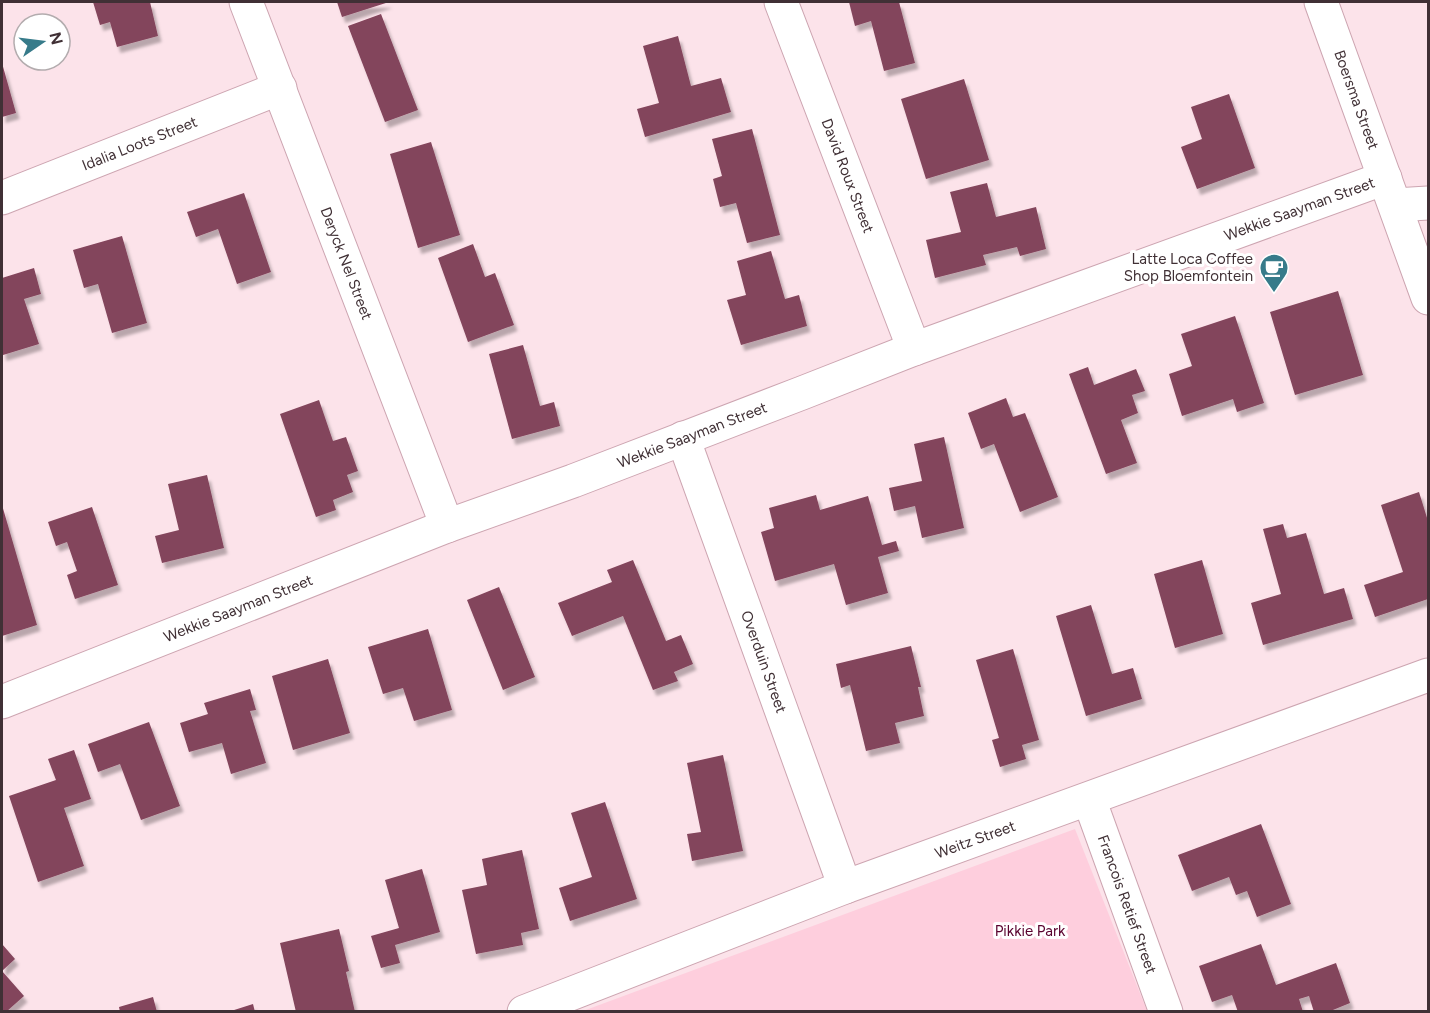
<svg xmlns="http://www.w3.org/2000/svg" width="1430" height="1013" viewBox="0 0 1430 1013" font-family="Figtree,sans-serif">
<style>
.green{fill:#fecedd}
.building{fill:#83445b;filter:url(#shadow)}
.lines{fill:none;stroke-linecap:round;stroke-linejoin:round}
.minor-casing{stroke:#cda5b1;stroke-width:35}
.minor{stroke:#fff;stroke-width:33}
.labels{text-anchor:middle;stroke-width:6;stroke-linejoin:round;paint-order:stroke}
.street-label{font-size:15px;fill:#403035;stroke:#fff}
.poi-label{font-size:15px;fill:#403035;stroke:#fff;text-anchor:end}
.park-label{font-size:15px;fill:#5a032f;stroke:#fff}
</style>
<defs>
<filter id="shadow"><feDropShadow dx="3.5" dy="6" stdDeviation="1.5" flood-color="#0004"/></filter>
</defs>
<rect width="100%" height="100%" fill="#fce3ea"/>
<path class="green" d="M 1075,829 L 1147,1011 L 583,1011 Z"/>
<path class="building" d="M 93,2 L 150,2 L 158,36 L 117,47 L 110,22 L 100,25 Z
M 337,2 L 389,2 L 342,17 Z
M 849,2 L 899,2 L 915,63 L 884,71 L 871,21 L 855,26 Z
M 381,14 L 418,110 L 385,122 L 348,26 Z
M 678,36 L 691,86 L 721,78 L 731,112 L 645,137 L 637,109 L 659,103 L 643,46 Z
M 2,63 L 16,113 L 2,117 Z
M 964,79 L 989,160 L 926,179 L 901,99 Z
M 1229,94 L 1255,168 L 1197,189 L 1181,147 L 1202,139 L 1191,107 Z
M 752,129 L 780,235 L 747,243 L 736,203 L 720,207 L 713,179 L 722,176 L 712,139 Z
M 431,142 L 460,235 L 418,248 L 390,154 Z
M 987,183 L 996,217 L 1036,207 L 1046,249 L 1020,256 L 1017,247 L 983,255 L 986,265 L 935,278 L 926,240 L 961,232 L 950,192 Z
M 244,193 L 271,272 L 237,284 L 218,229 L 196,237 L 187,212 Z
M 122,236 L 147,323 L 112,333 L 98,284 L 84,288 L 73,250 Z
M 473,244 L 485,277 L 495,273 L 514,325 L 468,342 L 438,258 Z
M 771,251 L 785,299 L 799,295 L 807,326 L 741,345 L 727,300 L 746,295 L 737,261 Z
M 34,268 L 41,294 L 24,299 L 39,344 L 3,355 L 2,350 L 2,278 Z
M 1338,291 L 1363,375 L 1295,395 L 1270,312 Z
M 1235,316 L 1264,403 L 1237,412 L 1233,399 L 1182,416 L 1169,374 L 1192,366 L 1181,334 Z
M 523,345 L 540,406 L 554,402 L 560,426 L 512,439 L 489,354 Z
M 1088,367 L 1094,385 L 1136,369 L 1145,391 L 1132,395 L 1138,413 L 1121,420 L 1137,463 L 1106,474 L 1069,374 Z
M 1006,398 L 1013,417 L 1025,413 L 1058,497 L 1020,512 L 994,444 L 981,449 L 968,413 Z
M 319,400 L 333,441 L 346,437 L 358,471 L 347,475 L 353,492 L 333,500 L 336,510 L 316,517 L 280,414 Z
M 944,437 L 964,528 L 922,538 L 915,506 L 894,511 L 889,488 L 922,481 L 914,444 Z
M 207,475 L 224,548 L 162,563 L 155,536 L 179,530 L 168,484 Z
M 1419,492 L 1428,521 L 1428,599 L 1375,617 L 1364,585 L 1403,572 L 1381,505 Z
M 816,495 L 820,510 L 868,496 L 882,545 L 896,541 L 899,551 L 878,557 L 888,593 L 846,605 L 834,564 L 775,581 L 761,532 L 774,528 L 769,508 Z
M 2,505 L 37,625 L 2,636 Z
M 92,507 L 118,585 L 75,599 L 67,575 L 77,571 L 67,542 L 56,546 L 48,522 Z
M 1283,524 L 1287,538 L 1306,533 L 1324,594 L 1344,588 L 1353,619 L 1263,645 L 1251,603 L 1281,594 L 1263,529 Z
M 633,560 L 666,641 L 681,635 L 693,664 L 674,672 L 678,681 L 653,690 L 623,616 L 572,636 L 558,603 L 612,582 L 607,570 Z
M 1202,560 L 1223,634 L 1175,648 L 1154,574 Z
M 499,587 L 535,677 L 503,690 L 467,600 Z
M 1091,605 L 1112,674 L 1133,668 L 1142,699 L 1086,716 L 1056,616 Z
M 428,629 L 452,710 L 414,721 L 403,688 L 383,694 L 368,647 Z
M 911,646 L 921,687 L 918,687 L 924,716 L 895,723 L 900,743 L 866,751 L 850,685 L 841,688 L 836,664 Z
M 1013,649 L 1039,740 L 1022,745 L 1026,759 L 1000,767 L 992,740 L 999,738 L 976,660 Z
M 328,659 L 350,733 L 293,750 L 272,676 Z
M 250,689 L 256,710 L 250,711 L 266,763 L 231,774 L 222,743 L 189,752 L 180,723 L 208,714 L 204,703 Z
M 149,722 L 180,806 L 141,820 L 120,764 L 98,772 L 88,744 Z
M 74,750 L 91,799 L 64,808 L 84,866 L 38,882 L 9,796 L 56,780 L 48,759 Z
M 723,755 L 743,851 L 692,861 L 687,834 L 701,832 L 687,763 Z
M 605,802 L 637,899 L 570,921 L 559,888 L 592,877 L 571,813 Z
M 1261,824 L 1291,904 L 1257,917 L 1247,891 L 1236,895 L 1229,877 L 1192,891 L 1178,855 Z
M 522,850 L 539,929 L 521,933 L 523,945 L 476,954 L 462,890 L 487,885 L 482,859 Z
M 422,869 L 440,932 L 395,945 L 400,963 L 381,968 L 371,936 L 399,928 L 385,880 Z
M 339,929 L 349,971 L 346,972 L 355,1012 L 296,1012 L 280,943 Z
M 2,944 L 15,959 L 2,971 L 24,996 L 6,1012 L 2,1012 Z
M 1261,944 L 1276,985 L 1336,963 L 1350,1003 L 1328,1012 L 1314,1012 L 1309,996 L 1299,999 L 1303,1012 L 1238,1012 L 1232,995 L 1212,1002 L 1199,966 Z
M 153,997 L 157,1012 L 120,1012 L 119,1007 Z
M 253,1004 L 255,1012 L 231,1012 L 231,1011 Z"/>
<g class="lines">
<g class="minor-casing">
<g id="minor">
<path id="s1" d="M 246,2 L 447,526"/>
<path id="s2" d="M 781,2 L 914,349"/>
<path id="s3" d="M 1321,2 L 1428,298"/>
<path id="s4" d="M 2,198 L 280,88"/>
<path d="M 1395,205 L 1428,203"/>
<path id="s5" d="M 683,438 L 845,887"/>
<path id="s6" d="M 2,702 L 447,526 L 573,481 L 802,393 L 914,349 L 1385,178"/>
<path id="s7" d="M 1089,799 L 1166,1012"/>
<path id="s8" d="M 524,1012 L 845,887 L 1428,675"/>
</g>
</g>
<use href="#minor" class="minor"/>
</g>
<defs>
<g id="cafe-pin" transform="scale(1.5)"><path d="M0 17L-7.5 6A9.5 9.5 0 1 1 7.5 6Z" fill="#377b8a" stroke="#fff"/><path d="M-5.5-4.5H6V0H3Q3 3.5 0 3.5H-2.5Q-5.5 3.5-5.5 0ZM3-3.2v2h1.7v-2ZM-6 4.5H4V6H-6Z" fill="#fff"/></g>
</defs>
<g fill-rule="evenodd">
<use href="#cafe-pin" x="1274" y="268"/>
</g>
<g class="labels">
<g class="street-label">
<text dy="5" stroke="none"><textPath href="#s3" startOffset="104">Boersma Street</textPath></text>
<text dy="5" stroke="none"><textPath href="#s4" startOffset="148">Idalia Loots Street</textPath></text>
<text dy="5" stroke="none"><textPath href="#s2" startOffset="186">David Roux Street</textPath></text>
<text dy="5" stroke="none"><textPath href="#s6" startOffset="1388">Wekkie Saayman Street</textPath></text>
<text dy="5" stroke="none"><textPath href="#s1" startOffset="280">Deryck Nel Street</textPath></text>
<text dy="5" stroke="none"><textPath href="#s6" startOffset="740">Wekkie Saayman Street</textPath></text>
<text dy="5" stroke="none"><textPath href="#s6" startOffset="254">Wekkie Saayman Street</textPath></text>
<text dy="5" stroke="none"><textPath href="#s5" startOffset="238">Overduin Street</textPath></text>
<text dy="5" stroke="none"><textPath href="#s8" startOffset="483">Weitz Street</textPath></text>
<text dy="5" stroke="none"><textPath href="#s7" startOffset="112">Francois Retief Street</textPath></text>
</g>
<g class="poi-label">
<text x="1253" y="264">Latte Loca Coffee<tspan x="1253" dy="17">Shop Bloemfontein</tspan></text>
</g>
<g class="park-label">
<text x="1030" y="936">Pikkie Park</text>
</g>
</g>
<rect width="1430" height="1013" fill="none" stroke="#403035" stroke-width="6"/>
<g transform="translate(42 42) rotate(76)"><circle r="28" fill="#ffffff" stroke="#b3acae" stroke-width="1.5"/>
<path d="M0-4.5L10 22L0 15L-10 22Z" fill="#377b8a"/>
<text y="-9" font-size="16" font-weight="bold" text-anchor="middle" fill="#403035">N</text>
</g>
</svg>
